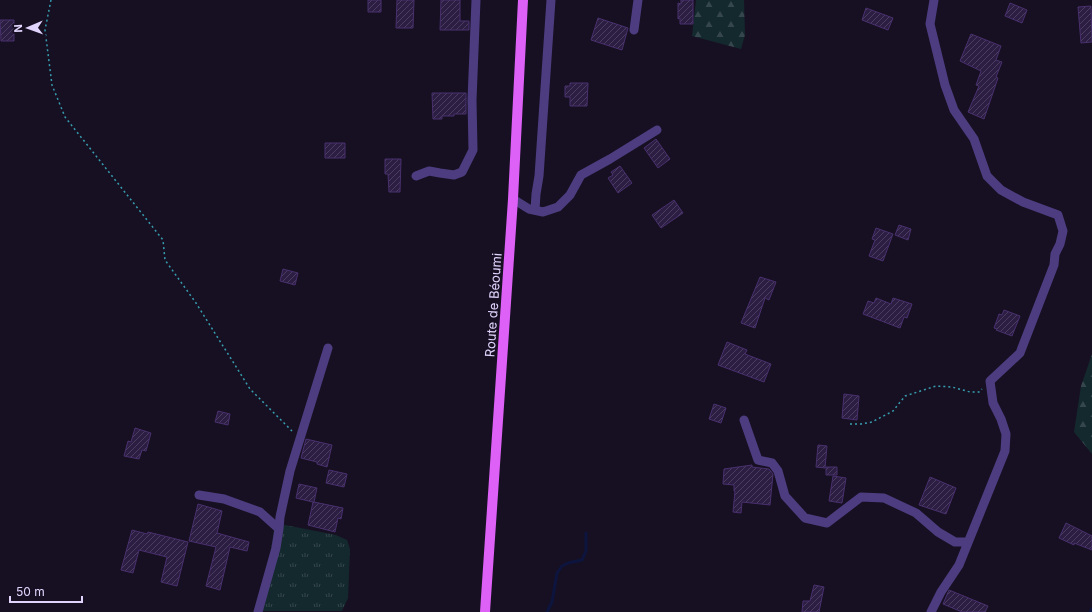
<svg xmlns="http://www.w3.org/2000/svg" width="1092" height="612" viewBox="0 0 1092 612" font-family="Inter,sans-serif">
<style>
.grass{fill:url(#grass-tufts)}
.forest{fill:url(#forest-firs)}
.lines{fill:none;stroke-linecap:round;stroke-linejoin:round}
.stream{stroke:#0d153f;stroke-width:3}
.building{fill:url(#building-hatch);stroke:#49306e}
.path{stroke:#369eaf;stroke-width:1.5;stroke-dasharray:2 3;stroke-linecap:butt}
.minor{stroke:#4d3d80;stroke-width:9}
.primary{stroke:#dd61f6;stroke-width:10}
.labels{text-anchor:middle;stroke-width:4;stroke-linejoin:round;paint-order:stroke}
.street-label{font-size:13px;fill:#e1d4fd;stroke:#171023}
</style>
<defs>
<pattern id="grass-tufts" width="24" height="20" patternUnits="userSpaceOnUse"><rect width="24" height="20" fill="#13292d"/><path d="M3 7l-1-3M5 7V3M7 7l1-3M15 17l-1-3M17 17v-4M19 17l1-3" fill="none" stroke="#35474c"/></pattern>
<pattern id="forest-firs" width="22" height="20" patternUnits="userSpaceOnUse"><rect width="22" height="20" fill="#13292d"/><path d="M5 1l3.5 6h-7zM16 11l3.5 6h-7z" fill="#35474c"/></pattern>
<pattern id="building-hatch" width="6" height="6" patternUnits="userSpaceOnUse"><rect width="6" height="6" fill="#2c1d43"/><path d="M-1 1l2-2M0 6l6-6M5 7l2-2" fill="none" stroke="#4a3d5f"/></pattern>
</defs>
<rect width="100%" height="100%" fill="#171023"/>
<path class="grass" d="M 275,523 L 336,535 L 347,540 L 350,549 L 348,598 L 342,611 L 262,611 Z"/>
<path class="forest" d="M 696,0 L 744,0 L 745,35 L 741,49 L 692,36 Z
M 1092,354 L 1092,454 L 1074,432 L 1081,386 Z"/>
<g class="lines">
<path class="stream" d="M 547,612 L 552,602 L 557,573 L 562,566 L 568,563 L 582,560 L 586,551 L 586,533
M 1090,612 L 1092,609"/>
</g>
<path class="building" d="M 368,0 L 381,0 L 381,12 L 368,12 Z
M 397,0 L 414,0 L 413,28 L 396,28 Z
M 441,0 L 460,0 L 460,21 L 469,21 L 469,30 L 440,30 Z
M 681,0 L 693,0 L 693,24 L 680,24 L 680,18 L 678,19 L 678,3 L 681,4 Z
M 1010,3 L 1027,10 L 1022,23 L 1005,16 Z
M 1091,6 L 1092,42 L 1081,43 L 1078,7 Z
M 866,8 L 893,18 L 888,30 L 862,20 Z
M 598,18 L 628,28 L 622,50 L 591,40 Z
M 0,20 L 14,20 L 14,41 L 1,41 Z
M 971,34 L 1001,46 L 996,60 L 1002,62 L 996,77 L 998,78 L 984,119 L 968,112 L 979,86 L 976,85 L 981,71 L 960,61 Z
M 570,83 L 588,83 L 587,106 L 570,106 L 570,97 L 565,97 L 565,86 L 570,86 Z
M 432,93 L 466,93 L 466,114 L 454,114 L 454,116 L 442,116 L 442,119 L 433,119 Z
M 656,139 L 670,159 L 658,168 L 644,148 Z
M 325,143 L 345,143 L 345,158 L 325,158 Z
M 385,159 L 401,159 L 400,192 L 389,192 L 388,174 L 385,174 Z
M 620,166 L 632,183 L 618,193 L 608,178 L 613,175 L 611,172 Z
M 674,200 L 683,213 L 661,228 L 652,215 Z
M 899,225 L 911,229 L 908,240 L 895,235 Z
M 876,228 L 893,234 L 883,261 L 869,256 L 875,240 L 872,239 Z
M 283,269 L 298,273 L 295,285 L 280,281 Z
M 760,277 L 776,282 L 769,300 L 765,298 L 755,328 L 741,323 Z
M 876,298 L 891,304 L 893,298 L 912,304 L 907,318 L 904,317 L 900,328 L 863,314 L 868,301 L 874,303 Z
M 1004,310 L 1020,316 L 1012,336 L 996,330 L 997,329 L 994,328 L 999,314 L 1002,315 Z
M 727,342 L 747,350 L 745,354 L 771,364 L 764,382 L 718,365 Z
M 844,394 L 859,396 L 857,420 L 842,418 Z
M 714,404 L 726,408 L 721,423 L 709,419 Z
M 218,411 L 230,414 L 228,425 L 215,422 Z
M 135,428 L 151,433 L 146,451 L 142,450 L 139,459 L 124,456 L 128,441 L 131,442 Z
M 306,439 L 332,445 L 327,467 L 317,464 L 317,462 L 301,458 Z
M 818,445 L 827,446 L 825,468 L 816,467 Z
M 752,465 L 752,467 L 769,469 L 773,474 L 770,505 L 742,502 L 741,513 L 733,512 L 735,491 L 734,491 L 734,485 L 723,484 L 724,469 Z
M 826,467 L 837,467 L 837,475 L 826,475 Z
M 329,470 L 347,474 L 344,487 L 326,483 Z
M 833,476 L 846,478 L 842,503 L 829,501 Z
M 930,477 L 956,488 L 946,514 L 919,505 Z
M 299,484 L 317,488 L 314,502 L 343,508 L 341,519 L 338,518 L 335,532 L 308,525 L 313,502 L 296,498 Z
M 198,504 L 222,511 L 217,533 L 249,542 L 247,551 L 230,547 L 220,590 L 206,586 L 216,547 L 189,541 Z
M 1066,523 L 1092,536 L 1092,550 L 1074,543 L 1074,545 L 1059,538 Z
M 132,530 L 147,534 L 148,532 L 188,542 L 177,586 L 161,582 L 167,557 L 139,550 L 133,573 L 121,570 Z
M 814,585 L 824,587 L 819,612 L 802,612 L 803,601 L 810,601 Z
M 949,590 L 988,606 L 985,612 L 962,612 L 943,604 Z"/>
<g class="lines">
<path class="path" d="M 51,0 L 45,30 L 52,85 L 65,117 L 163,240 L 165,260 L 196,303 L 250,389 L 292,431
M 850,424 L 861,424 L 872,422 L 893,411 L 905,396 L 936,386 L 952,387 L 970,392 L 979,392 L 982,389"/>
<path class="minor" d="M 634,30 L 638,0
M 416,176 L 429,171 L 440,173 L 454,175 L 462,172 L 473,150 L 472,100 L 476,0
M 513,199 L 529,209 L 543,212 L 558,207 L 570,195 L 581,175 L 610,159 L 657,130
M 535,210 L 536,194 L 539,176 L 551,0
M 744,420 L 758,460 L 772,463 L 778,471 L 785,496 L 805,518 L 827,523 L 861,497 L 884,498 L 916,513 L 938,532 L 955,542 L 968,542
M 199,495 L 224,499 L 260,512 L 279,529 L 276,548 L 258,612
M 279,529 L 280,517 L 290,471 L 328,348
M 931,612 L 941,592 L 959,565 L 1005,451 L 1006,434 L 1001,419 L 993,403 L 990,381 L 1020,353 L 1054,265 L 1055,254 L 1060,244 L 1063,231 L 1058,215 L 1023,202 L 1001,190 L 987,176 L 974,139 L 954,110 L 945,85 L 930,24 L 934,0"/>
<path class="primary" d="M 485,612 L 513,199 L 523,0"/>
</g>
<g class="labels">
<g class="street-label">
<text transform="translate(493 305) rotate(-86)" y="5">Route de Béoumi</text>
</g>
</g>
<g transform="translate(28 28) rotate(268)" stroke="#171023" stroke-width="3" paint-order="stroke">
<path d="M0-3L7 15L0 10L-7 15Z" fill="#e1d4fd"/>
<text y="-6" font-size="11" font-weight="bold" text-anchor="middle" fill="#e1d4fd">N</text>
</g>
<path d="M10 596v6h72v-6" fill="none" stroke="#e1d4fd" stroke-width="2"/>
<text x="16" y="596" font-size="12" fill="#e1d4fd" stroke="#171023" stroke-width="3" paint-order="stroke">50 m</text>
</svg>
